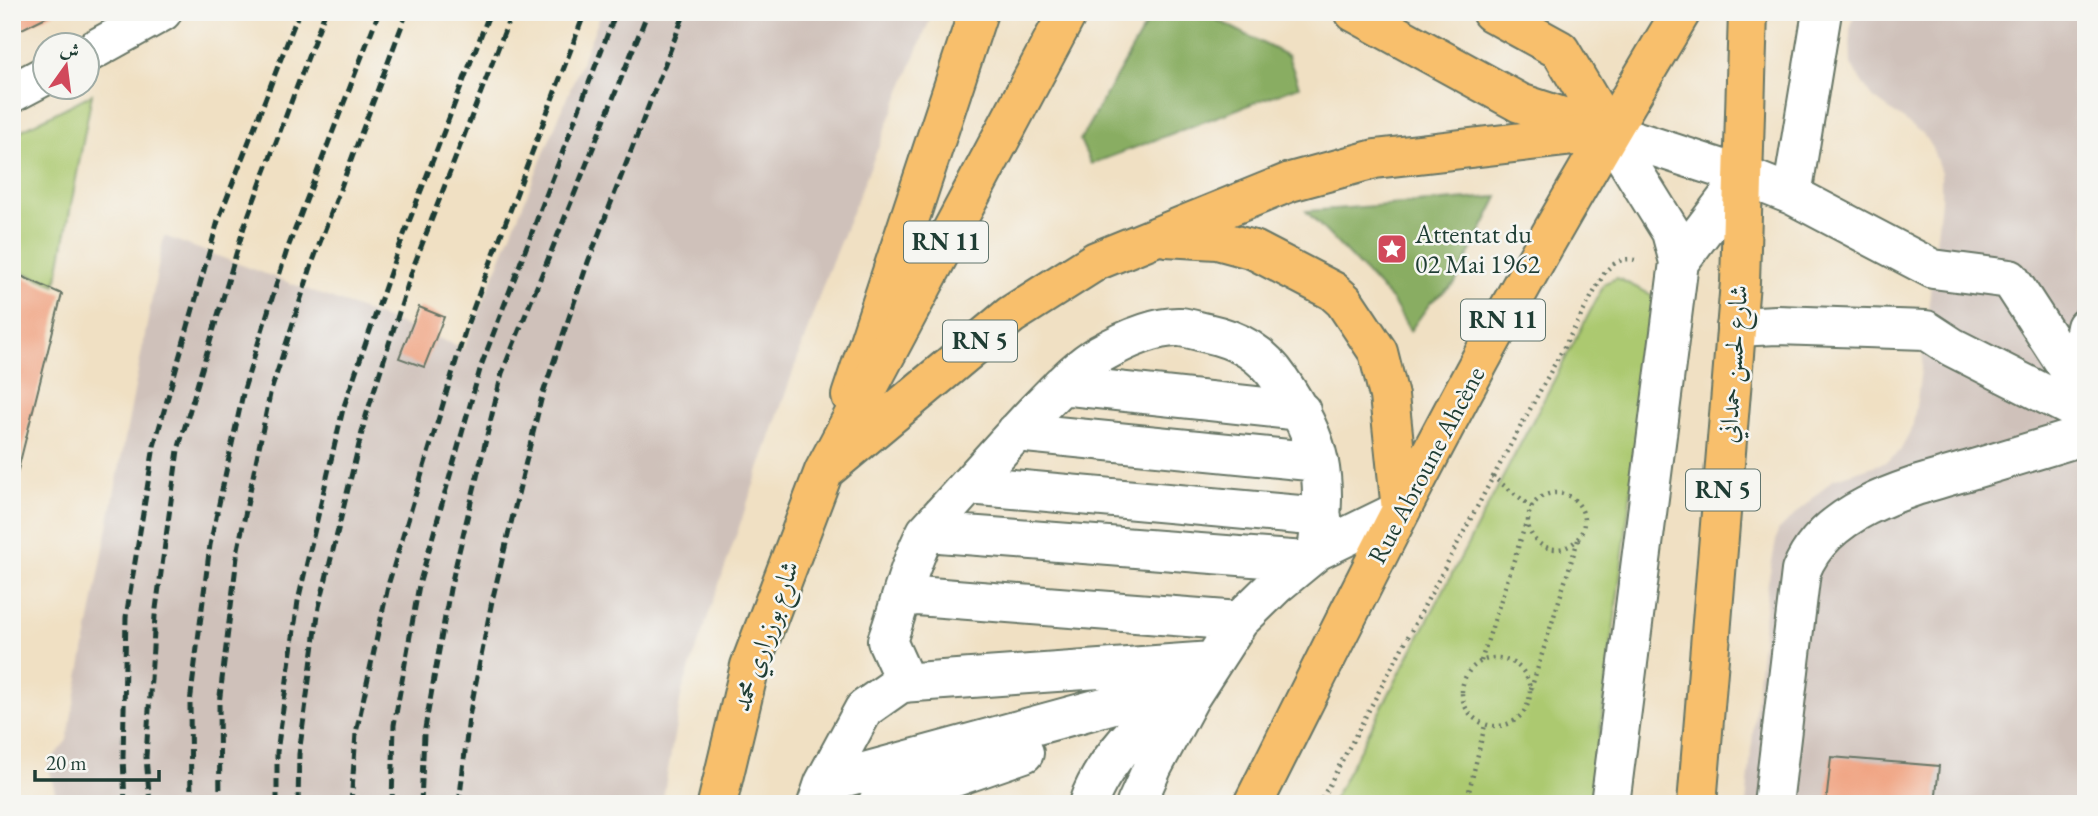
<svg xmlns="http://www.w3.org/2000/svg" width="2098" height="816" viewBox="0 0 2098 816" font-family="'EB Garamond',Amiri,serif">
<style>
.industrial{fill:#cfc1ba}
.green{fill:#acc970;stroke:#668352;stroke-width:2}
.forest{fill:#89ad62;stroke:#54754b;stroke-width:2}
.building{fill:#f0a17f}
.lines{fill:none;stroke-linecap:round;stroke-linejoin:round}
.minor-casing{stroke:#687666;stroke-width:42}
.major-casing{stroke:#687666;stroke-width:42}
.highway-casing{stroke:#687666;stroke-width:42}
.path{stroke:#687666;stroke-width:4.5;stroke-dasharray:2 5;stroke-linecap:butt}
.minor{stroke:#fff;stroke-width:38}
.major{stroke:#f8bf6c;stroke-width:38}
.highway{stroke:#f8bf6c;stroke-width:38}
.rail{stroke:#1f3d34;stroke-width:5;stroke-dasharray:10 5;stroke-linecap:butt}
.labels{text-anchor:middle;stroke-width:5;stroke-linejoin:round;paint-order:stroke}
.shield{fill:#f6f6f2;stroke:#60746d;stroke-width:2}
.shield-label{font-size:24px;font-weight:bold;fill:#1f3d34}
.poi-label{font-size:26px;fill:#1f3d34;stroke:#f6f6f2;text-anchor:start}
.street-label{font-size:26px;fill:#1f3d34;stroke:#f6f6f2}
</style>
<rect width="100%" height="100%" fill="#f6f6f2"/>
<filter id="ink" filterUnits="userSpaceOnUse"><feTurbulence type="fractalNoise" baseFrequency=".0143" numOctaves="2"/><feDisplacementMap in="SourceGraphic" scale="14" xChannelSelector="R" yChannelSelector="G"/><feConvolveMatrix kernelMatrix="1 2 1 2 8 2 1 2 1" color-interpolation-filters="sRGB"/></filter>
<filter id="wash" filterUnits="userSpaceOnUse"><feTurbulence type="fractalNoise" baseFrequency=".00686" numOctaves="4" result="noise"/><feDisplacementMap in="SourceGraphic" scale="28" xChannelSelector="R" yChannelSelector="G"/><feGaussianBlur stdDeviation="1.57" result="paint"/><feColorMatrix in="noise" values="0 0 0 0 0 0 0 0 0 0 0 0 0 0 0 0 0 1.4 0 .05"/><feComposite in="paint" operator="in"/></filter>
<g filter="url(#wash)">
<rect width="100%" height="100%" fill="#f0e0c3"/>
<path class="industrial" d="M 602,12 L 933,12 L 827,274 L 682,691 L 662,804 L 58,804 L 48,764 L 67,740 L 164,236 L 464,348 Z
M 1855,12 L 2086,12 L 2086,804 L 1746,804 L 1768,582 L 1778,531 L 1833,479 L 1886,462 L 1900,451 L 1912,429 L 1918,394 L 1941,201 L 1941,173 L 1933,150 L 1923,134 L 1871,96 L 1851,65 L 1850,30 Z"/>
<path class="green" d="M 92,94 L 56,285 L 12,268 L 12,135 Z
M 1617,278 L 1656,297 L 1591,804 L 1331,804 L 1592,308 L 1605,283 Z"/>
<path class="forest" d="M 1180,12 L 1202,12 L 1288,56 L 1299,86 L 1091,164 L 1080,140 L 1151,16 Z
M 1498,197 L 1455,283 L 1431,302 L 1410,331 L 1392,300 L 1306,211 Z"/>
<g id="blocks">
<path class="building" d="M 12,12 L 56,12 L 12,34 Z
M 12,272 L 62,294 L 13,490 L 12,490 Z
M 419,307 L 444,317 L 424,367 L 399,358 Z
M 1831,757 L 1939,766 L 1935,804 L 1826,804 Z"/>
</g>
</g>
<g filter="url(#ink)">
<use href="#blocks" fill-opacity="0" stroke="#687666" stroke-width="2"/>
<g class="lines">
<g class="minor-casing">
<path id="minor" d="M 88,53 L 162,12
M 12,93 L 46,75
M 1609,132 L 1671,232 L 1679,262 L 1610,804
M 1609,132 L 1744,176 L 1792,195 L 1933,269 L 2010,279 L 2086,396
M 1792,195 L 1822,12
M 1679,262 L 1744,176
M 1736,327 L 1777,325 L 1926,330 L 1952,347 L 2086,415
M 2086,327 L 2082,347 L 2086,361
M 1061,385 L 1301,411
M 1016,432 L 1319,462
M 969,485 L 1322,517
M 926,532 L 1305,561
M 904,595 L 1239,621
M 906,683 L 887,641 C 900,605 908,567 926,532 C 963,492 999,450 1037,410 C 1056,391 1077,367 1100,354 C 1123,341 1154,326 1180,327 C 1189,328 1198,331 1207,333 C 1239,340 1262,353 1280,380 C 1323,444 1328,476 1317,551
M 824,783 L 1184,685
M 817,804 L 824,783 L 864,709 L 901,683 L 1212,661
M 877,804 L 1024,753
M 1088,804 C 1101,763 1147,717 1179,689
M 1136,804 L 1153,766 L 1190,697 L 1239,621 L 1277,584 L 1317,551 L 1401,510
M 1773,804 L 1801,571 C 1827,505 1916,486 1977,468 C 2013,457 2049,446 2086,435"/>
</g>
<g class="major-casing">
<path id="major" d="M 1354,12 L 1520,103 L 1609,132
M 1491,12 L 1560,50 L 1609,132
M 851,396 L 978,12"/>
</g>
<g class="highway-casing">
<path id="highway" d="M 1166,237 L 1217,240 L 1254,250 L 1333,291 L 1344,301 L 1378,352 L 1389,396 L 1401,510
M 824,471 L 1011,315 L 1096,261 L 1290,182 L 1375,159 L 1609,132
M 717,804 L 750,666 L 824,471 L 1068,12
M 1253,804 C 1338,635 1421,465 1513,301 C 1567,203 1624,108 1681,12
M 1697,804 L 1740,282 L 1748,12"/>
</g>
<path class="path" d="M1528 521a28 28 0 1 1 56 0a28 28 0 1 1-56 0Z
M 1532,507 L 1493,477 L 1605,272 C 1613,263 1623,257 1635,260
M1462 692a34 34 0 1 1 68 0a34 34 0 1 1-68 0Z
M 1481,661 L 1526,523
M 1531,689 L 1579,537
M 1319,804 L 1493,477
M 1466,804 L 1485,725"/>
<use href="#minor" class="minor"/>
<use href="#major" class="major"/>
<use href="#highway" class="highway"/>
<path class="rail" d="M 125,804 L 123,757 L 126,617 L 154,446 L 218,221 L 299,12
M 150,804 L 146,757 L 155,616 L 178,450 L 244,227 L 325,12
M 191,804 L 190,703 L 210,545 L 244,389 L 287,250 L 379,12
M 220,804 L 219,704 L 238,549 L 270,394 L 313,261 L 407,12
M 277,804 L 277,752 L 298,601 L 343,409 L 395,258 L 490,12
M 298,804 L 299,754 L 319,607 L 366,416 L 414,265 L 512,12
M 351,804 L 356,733 L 389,582 L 467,325 L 585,12
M 392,804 L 394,725 L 419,585 L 481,366 L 616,12
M 421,804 L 424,734 L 450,589 L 502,373 L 648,12
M 459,804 L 469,717 L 492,601 L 542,396 L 588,262 L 685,12"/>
</g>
</g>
<defs>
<g id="sight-square" transform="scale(1.575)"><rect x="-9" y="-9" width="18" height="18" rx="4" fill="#d1495b" stroke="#f6f6f2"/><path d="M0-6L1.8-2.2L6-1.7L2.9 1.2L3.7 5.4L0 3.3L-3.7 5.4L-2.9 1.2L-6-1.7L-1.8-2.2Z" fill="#fff"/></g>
</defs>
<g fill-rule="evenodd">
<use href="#sight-square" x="1392" y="249"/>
</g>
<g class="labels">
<g class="shield">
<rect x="904" y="221.5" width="84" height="41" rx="5"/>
<rect x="1461" y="299.5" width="84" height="41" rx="5"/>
<rect x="943" y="320.5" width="74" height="41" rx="5"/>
<rect x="1686" y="469.5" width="74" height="41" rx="5"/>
</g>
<g class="shield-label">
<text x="946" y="250">RN 11</text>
<text x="1503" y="328">RN 11</text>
<text x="980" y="349">RN 5</text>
<text x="1723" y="498">RN 5</text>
</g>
<g class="poi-label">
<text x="1415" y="243">Attentat du<tspan x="1415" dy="30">02 Mai 1962</tspan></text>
</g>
<g class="street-label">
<text transform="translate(1733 364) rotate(-86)" y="9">شارع لحسن حمداني</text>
<text transform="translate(1426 465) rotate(-62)" y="9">Rue Abroune Ahcène</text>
<text transform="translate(765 636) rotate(-71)" y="9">شارع بوزراري محمد</text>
</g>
</g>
<rect width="2098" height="816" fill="none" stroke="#f6f6f2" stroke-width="42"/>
<g transform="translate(66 66) rotate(14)"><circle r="33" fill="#f6f6f2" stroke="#a0aca6" stroke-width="2"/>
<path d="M0-5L12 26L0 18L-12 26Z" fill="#d1495b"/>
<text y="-10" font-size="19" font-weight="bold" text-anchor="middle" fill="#1f3d34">ش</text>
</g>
<path d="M35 770v10h124v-10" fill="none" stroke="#1f3d34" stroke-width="3.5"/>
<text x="46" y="770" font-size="21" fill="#1f3d34" stroke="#f6f6f2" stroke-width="5" paint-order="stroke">20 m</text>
</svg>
